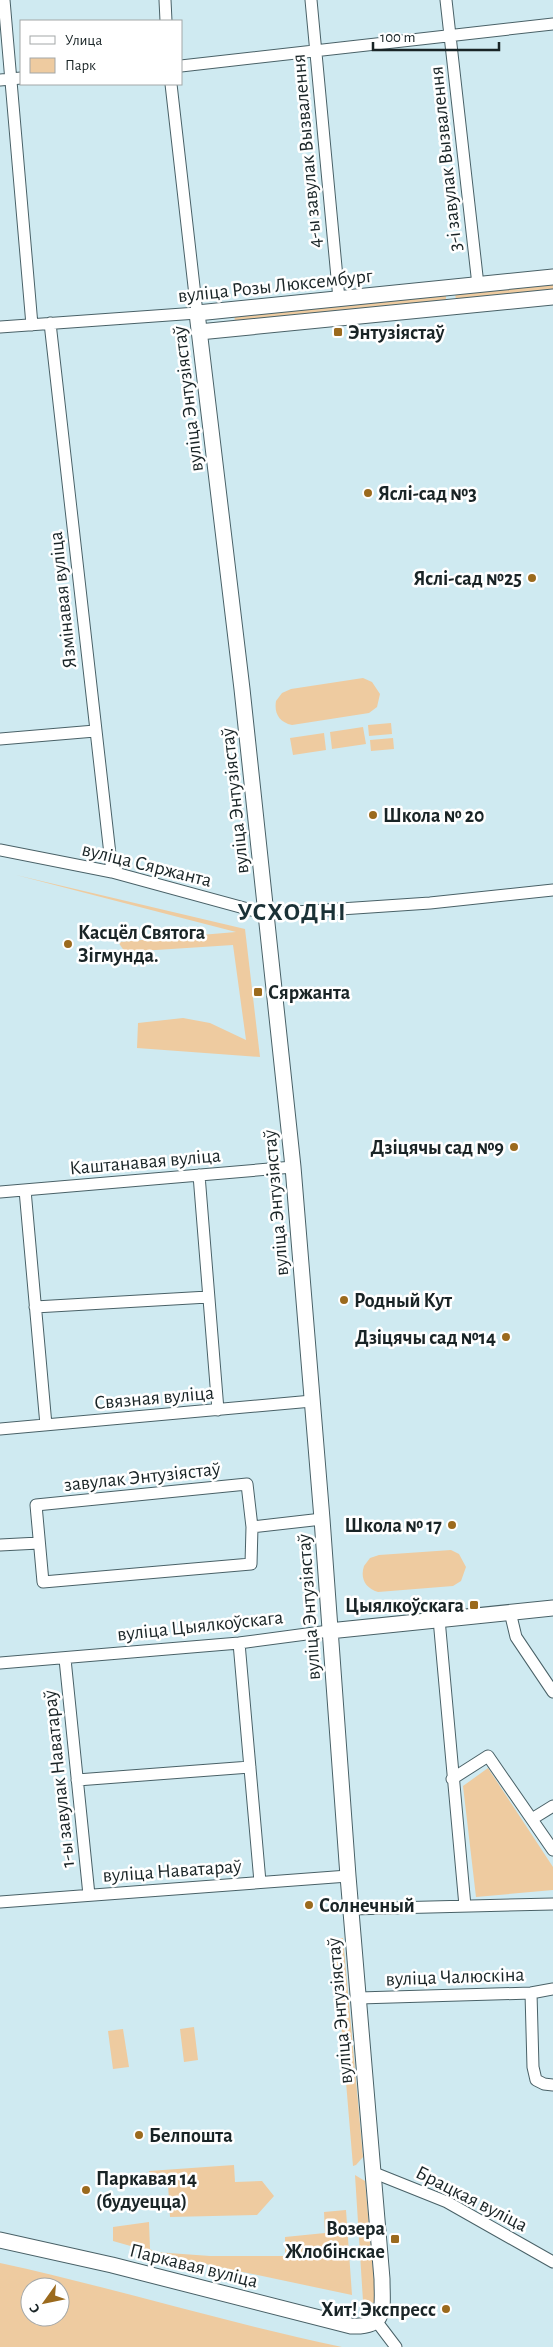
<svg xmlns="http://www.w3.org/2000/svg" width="553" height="2347" viewBox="0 0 553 2347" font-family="'Alegreya Sans',sans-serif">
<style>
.green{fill:#eecba0;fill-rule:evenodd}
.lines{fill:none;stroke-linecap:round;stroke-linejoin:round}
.minor-casing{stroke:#496167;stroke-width:13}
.major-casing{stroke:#496167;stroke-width:17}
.minor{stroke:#fff;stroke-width:11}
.major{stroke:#fff;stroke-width:15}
.poi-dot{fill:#9b6a1d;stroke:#fff;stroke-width:2}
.labels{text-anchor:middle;stroke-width:5;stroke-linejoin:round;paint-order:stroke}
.street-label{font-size:20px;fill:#192426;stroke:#fff}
.poi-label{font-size:20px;font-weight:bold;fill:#192426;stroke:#fff;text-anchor:start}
.district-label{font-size:25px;font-weight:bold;letter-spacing:1px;fill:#1a3136;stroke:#fff}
</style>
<rect width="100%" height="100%" fill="#cfeaf1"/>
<path class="green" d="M 553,282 L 553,292 L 456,300 L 455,293 Z
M 446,294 L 446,300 L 235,322 L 234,312 Z
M 363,678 L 372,682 L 380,694 L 377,707 L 369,713 L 292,725 C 279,722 274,713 276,701 L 282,693 L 291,689 Z
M 391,723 L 392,734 L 369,736 L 368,725 Z
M 363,727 L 366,744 L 332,749 L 330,732 Z
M 324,733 L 326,750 L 293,755 L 290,738 Z
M 393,738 L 394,749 L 371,751 L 370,740 Z
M 16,875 L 245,929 L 260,1057 L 137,1048 L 138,1023 L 183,1018 L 210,1023 L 246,1040 L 233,945 L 125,952 L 118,942 L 236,932 Z
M 451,1550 L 459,1554 L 466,1567 L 461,1581 L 453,1586 L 378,1592 C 365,1588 360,1578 364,1566 L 370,1558 L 379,1555 Z
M 488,1768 L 553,1867 L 553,1890 L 476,1897 L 463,1786 Z
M 334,1938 L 343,1938 L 363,2157 L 356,2165 L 353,2166 Z
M 194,2027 L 198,2060 L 184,2062 L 180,2029 Z
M 123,2029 L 129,2067 L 113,2069 L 108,2031 Z
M 234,2165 L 235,2182 L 262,2181 L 274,2196 L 257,2215 L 170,2217 L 168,2184 L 151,2185 L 149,2171 Z
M 355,2175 L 365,2181 L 375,2292 L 374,2303 L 363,2301 Z
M 346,2210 L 352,2295 L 162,2255 L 113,2241 L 113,2227 L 149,2222 L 150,2249 L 155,2252 L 210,2256 L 285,2256 L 285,2237 L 325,2233 L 324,2212 Z
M 0,2263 C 115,2288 227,2323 342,2347 L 0,2347 ZM 30,2287 L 60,2287 L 60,2317 L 30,2317 Z"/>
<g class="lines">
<g class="minor-casing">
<path id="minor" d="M 4,0 L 32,325
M 165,0 L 166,21
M 311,0 L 339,299
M 446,0 L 478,285
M 181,66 L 553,24
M 0,80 L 21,78
M 50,323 L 112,872
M 0,327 L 197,313 L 171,84
M 0,739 L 95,731
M 0,850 L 112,872 L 266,914 L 430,903 L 553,890
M 199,1175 L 218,1410
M 25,1190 L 46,1425
M 0,1192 L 293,1167
M 35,1307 L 208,1297
M 0,1429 L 312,1401
M 247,1484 L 252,1527 L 251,1564 L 43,1582 L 36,1505 Z
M 252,1527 L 322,1519
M 0,1545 L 39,1543
M 510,1612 L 516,1637 L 553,1692
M 439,1619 L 465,1906
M 239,1643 L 260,1882
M 65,1659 L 89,1895
M 0,1663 L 239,1643 L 329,1631
M 452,1779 L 488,1756 L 553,1850
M 77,1780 L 250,1767
M 532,1819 L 553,1806
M 0,1902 L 348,1876
M 351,1909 L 553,1904
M 531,1993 L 533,2067 L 536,2080 L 544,2084 L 553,2085
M 359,1998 L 531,1993 L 553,1989
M 372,2172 L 447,2202 L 553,2262
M 377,2322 L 396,2347"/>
</g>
<g class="major-casing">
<path id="major" d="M 199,332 L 553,297
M 329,1631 L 553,1608
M 0,2240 L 112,2265 L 351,2326 C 388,2328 382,2308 382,2279 L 348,1876 L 322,1519 L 293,1167 L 242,689 L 197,313 L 553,277"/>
</g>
<use href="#minor" class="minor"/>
<use href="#major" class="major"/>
</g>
<g class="poi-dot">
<rect x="333" y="327" width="10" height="10" rx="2.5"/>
<circle cx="368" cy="493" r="5"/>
<circle cx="532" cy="578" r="5"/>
<circle cx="373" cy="815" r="5"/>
<circle cx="68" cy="944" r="5"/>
<rect x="253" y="987" width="10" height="10" rx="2.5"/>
<circle cx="514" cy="1147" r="5"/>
<circle cx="344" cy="1300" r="5"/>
<circle cx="506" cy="1337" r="5"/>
<circle cx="452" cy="1525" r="5"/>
<rect x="469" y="1600" width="10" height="10" rx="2.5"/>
<circle cx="309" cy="1905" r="5"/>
<circle cx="139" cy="2135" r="5"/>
<circle cx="86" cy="2190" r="5"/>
<rect x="390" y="2234" width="10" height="10" rx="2.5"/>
<circle cx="446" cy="2309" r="5"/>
</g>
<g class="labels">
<g class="street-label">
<text transform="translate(306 151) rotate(-95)" y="7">4-ы завулак Вызвалення</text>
<text transform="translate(445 159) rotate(-96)" y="7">3-і завулак Вызвалення</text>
<text transform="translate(275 285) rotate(-6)" y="7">вуліца Розы Люксембург</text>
<text transform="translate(187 399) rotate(-97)" y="7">вуліца Энтузіястаў</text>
<text transform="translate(62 600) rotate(-96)" y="7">Язмінавая вуліца</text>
<text transform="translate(234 801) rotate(-96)" y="7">вуліца Энтузіястаў</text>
<text transform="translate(147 864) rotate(14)" y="7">вуліца Сяржанта</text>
<text transform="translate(145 1161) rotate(-5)" y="7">Каштанавая вуліца</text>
<text transform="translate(275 1203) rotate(-95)" y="7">вуліца Энтузіястаў</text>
<text transform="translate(154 1397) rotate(-5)" y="7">Связная вуліца</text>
<text transform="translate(142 1476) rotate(-6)" y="7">завулак Энтузіястаў</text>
<text transform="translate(308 1607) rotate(-94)" y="7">вуліца Энтузіястаў</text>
<text transform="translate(200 1625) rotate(-6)" y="7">вуліца Цыялкоўскага</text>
<text transform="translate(58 1779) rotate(-96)" y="7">1-ы завулак Наватараў</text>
<text transform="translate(172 1870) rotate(-4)" y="7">вуліца Наватараў</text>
<text transform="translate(455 1976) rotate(-2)" y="7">вуліца Чалюскіна</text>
<text transform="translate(339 2011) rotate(-95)" y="7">вуліца Энтузіястаў</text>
<text transform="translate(472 2198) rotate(27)" y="7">Брацкая вуліца</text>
<text transform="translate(194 2265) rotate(14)" y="7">Паркавая вуліца</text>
</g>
<g class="poi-label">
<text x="348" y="339">Энтузіястаў</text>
<text x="378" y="500">Яслі-сад №3</text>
<text x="522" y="585" text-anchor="end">Яслі-сад №25</text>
<text x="383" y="822">Школа № 20</text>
<text x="78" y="939">Касцёл Святога<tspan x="78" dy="23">Зігмунда.</tspan></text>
<text x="268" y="999">Сяржанта</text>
<text x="504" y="1154" text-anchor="end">Дзіцячы сад №9</text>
<text x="354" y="1307">Родный Кут</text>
<text x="496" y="1344" text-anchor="end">Дзіцячы сад №14</text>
<text x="442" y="1532" text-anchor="end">Школа № 17</text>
<text x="464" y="1612" text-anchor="end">Цыялкоўскага</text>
<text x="319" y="1912">Солнечный</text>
<text x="149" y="2142">Белпошта</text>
<text x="96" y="2185">Паркавая 14<tspan x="96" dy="23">(будуецца)</tspan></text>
<text x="385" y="2235" text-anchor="end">Возера<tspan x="385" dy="23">Жлобінскае</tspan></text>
<text x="436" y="2316" text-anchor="end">Хит! Экспресс</text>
</g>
<g class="district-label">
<text x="292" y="920">УСХОДНІ</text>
</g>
</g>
<rect x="20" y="20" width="162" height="65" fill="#ffffff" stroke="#a3a7a8"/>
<rect x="30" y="36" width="25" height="8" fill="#ffffff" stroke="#a3a7a8"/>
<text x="65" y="45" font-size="15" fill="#192426">Улица</text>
<rect x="30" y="58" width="25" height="15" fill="#eecba0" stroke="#a3a7a8"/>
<text x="65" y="70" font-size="15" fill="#192426">Парк</text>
<g transform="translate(45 2302) rotate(237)"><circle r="24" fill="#ffffff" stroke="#a3a7a8"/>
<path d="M0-4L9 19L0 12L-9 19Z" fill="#9b6a1d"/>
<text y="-8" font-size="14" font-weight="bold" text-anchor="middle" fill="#192426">С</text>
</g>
<path d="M373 42v8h126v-8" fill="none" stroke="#192426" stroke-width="2.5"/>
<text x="380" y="42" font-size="15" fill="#192426" stroke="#ffffff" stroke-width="4" paint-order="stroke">100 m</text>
</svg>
